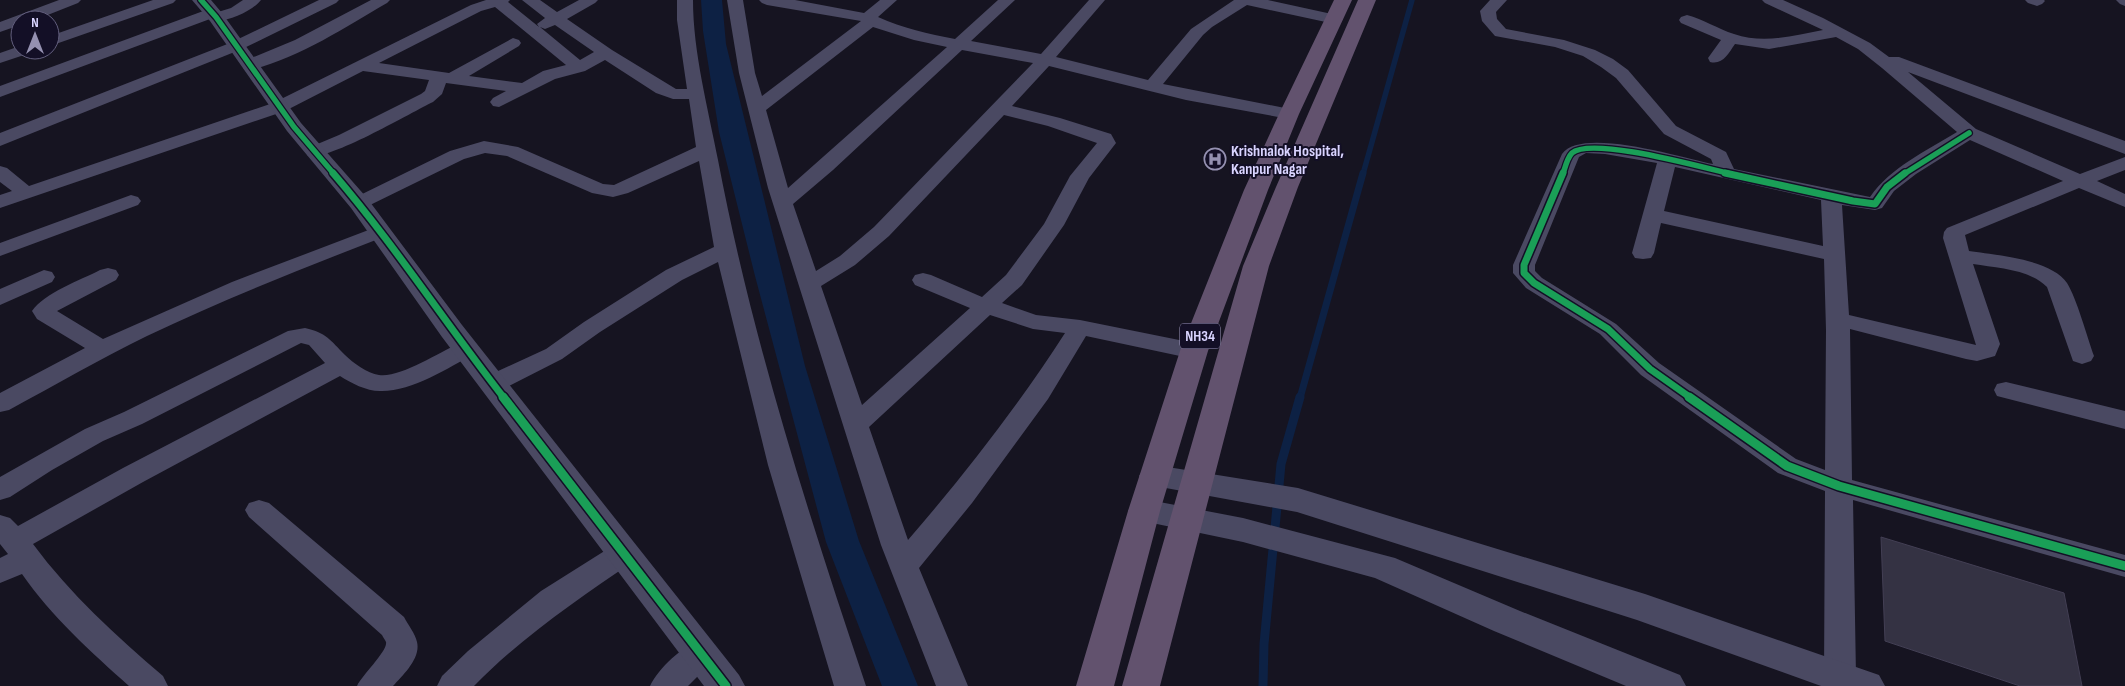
<svg xmlns="http://www.w3.org/2000/svg" width="2125" height="686" viewBox="0 0 2125 686" font-family="'Sofia Sans Condensed',sans-serif">
<style>
.water{fill:#0d2144}
.lines{fill:none;stroke-linecap:round;stroke-linejoin:round}
.stream-far2{stroke:#0d2144;stroke-width:5.5}
.stream-far1{stroke:#0d2144;stroke-width:7}
.stream{stroke:#0d2144;stroke-width:9}
.building{fill:#343243;stroke:#433f54}
.minor{fill:#4a4962;fill-rule:evenodd}
.tertiary{fill:#4a4962;fill-rule:evenodd}
.trunk{fill:#62526e;fill-rule:evenodd}
.cycleway-far2-casing{stroke:#130f26;stroke-width:8}
.cycleway-far1-casing{stroke:#130f26;stroke-width:10}
.cycleway-casing{stroke:#130f26;stroke-width:12}
.cycleway-far2{stroke:#1a9f57;stroke-width:5.5}
.cycleway-far1{stroke:#1a9f57;stroke-width:7}
.cycleway{stroke:#1a9f57;stroke-width:9}
.labels{text-anchor:middle;stroke-width:4;stroke-linejoin:round;paint-order:stroke}
.shield{fill:#130f26;stroke:#9e99be;stroke-width:1}
.shield-label{font-size:15px;font-weight:bold;fill:#d9d4ff}
.poi-label{font-size:16px;font-weight:bold;fill:#d9d4ff;stroke:#130f26;text-anchor:start}
</style>
<rect width="100%" height="100%" fill="#161421"/>
<path class="water" d="M 701,0 L 722,0 L 726,44 L 805,366 L 859,541 L 918,686 L 882,686 L 826,542 L 755,276 L 719,132 L 703,31 Z"/>
<g class="lines">
<path class="stream-far2" d="M 1363,174 L 1412,0"/>
<path class="stream-far1" d="M 1300,398 L 1363,173"/>
<path class="stream" d="M 1263,686 L 1264,644 L 1281,464 L 1300,397"/>
</g>
<path class="building" d="M 1881,537 L 2064,593 L 2082,686 L 2020,686 L 1885,641 Z"/>
<g class="lines">
<path class="minor" d="M 59,0 L 81,0 L 78,3 L 35,20 L 20,20 L 20,25 L 0,32 L 0,22 Z
M 153,0 L 176,0 L 173,3 L 50,46 L 50,36 Z
M 243,0 L 261,0 C 253,11 221,26 210,19 L 0,97 L 0,86 L 206,10 L 211,8 L 218,12 L 231,8 Z
M 319,0 L 339,0 L 336,3 L 242,49 L 0,146 L 0,133 L 230,43 Z
M 371,0 L 390,0 L 387,3 C 344,28 299,58 250,70 L 244,69 L 242,65 L 244,61 L 295,40 Z
M 486,0 L 510,0 L 508,2 L 539,27 L 537,24 L 545,18 L 522,0 L 540,0 L 557,12 L 579,0 L 598,0 L 595,3 L 567,19 L 612,50 L 676,89 L 687,89 L 677,20 L 677,0 L 693,0 C 693,52 708,108 718,160 C 752,339 808,513 866,686 L 834,686 L 768,465 L 718,262 L 682,280 L 600,332 L 562,359 L 501,390 L 492,392 L 483,390 L 480,384 L 483,378 L 546,349 L 584,322 L 666,270 L 714,247 L 699,161 L 628,193 L 613,197 L 592,193 L 507,156 L 485,153 L 464,159 L 366,207 L 359,209 L 352,207 L 349,203 L 352,199 L 450,151 L 484,141 L 518,147 L 603,184 L 614,185 L 696,147 L 689,99 L 673,99 L 656,93 L 605,60 L 585,71 L 555,79 L 499,107 L 493,106 L 490,102 L 493,98 L 506,91 L 446,83 L 442,94 L 433,102 C 410,113 329,161 308,156 L 306,152 L 308,148 L 339,135 L 421,94 L 425,91 L 429,80 L 363,71 L 285,111 L 0,208 L 0,195 L 12,191 L 0,182 L 0,166 L 7,168 L 29,186 L 273,103 L 471,5 ZM 495,7 L 566,65 L 543,71 L 522,83 L 469,76 L 519,46 L 521,43 L 519,40 L 513,38 L 449,73 L 379,63 L 481,11 ZM 555,25 L 594,52 L 580,60 L 540,27 L 545,29 Z
M 727,0 L 743,0 L 755,73 L 762,96 L 861,21 L 767,5 L 762,3 L 759,0 L 795,0 L 864,13 L 880,0 L 897,0 L 878,17 C 903,28 928,34 955,39 L 998,0 L 1015,0 L 971,41 L 1041,54 L 1089,0 L 1105,0 L 1056,57 L 1148,80 L 1191,29 L 1234,0 L 1268,0 L 1341,16 L 1343,19 L 1341,22 L 1335,24 L 1247,5 L 1212,27 L 1203,35 L 1163,84 L 1295,110 L 1298,114 L 1295,118 L 1289,119 L 1186,100 L 1049,66 L 1012,106 L 1060,118 L 1111,134 L 1116,143 L 1089,178 L 1064,225 L 1022,285 L 1002,303 L 1036,315 L 1080,320 L 1194,343 L 1202,346 L 1206,351 L 1202,356 L 1194,359 L 1086,336 L 1048,399 L 972,503 L 919,568 L 968,686 L 936,686 L 881,545 L 768,188 L 739,73 ZM 873,27 L 914,40 L 947,47 L 788,188 L 766,110 ZM 962,50 L 1033,63 L 874,227 L 840,256 L 816,271 L 793,204 L 833,170 ZM 1004,115 L 1048,126 L 1097,143 L 1070,176 L 1044,224 L 1006,275 L 982,297 L 931,275 L 923,273 L 915,275 L 912,280 L 915,285 L 970,308 L 862,405 L 821,286 L 855,265 L 889,236 ZM 990,315 L 1033,329 L 1065,333 C 1018,406 965,474 908,540 L 869,427 Z
M 1490,0 L 1507,0 L 1496,12 L 1497,19 L 1506,29 L 1564,40 L 1595,50 L 1613,59 L 1628,70 L 1676,126 L 1726,152 L 1734,169 L 1870,197 C 1891,167 1926,151 1957,132 L 1882,68 L 1858,49 L 1836,37 L 1769,49 L 1735,44 C 1728,54 1723,65 1710,62 L 1708,58 L 1721,40 L 1681,23 L 1679,20 L 1681,17 L 1687,15 C 1703,19 1718,29 1734,34 C 1763,44 1793,36 1823,30 L 1765,3 L 1762,0 L 1783,0 L 1823,18 L 1870,43 L 1889,57 L 1899,57 L 2125,141 L 2125,154 L 1908,72 L 1976,129 L 2080,174 L 2125,157 L 2125,170 L 2097,181 L 2125,194 L 2125,207 L 2079,188 L 1965,235 L 1969,251 C 1995,255 2051,259 2067,283 C 2077,299 2087,337 2094,356 L 2091,361 L 2082,364 L 2073,361 L 2047,287 C 2029,269 1997,268 1973,264 L 2000,344 L 1995,356 L 1977,361 L 1966,359 L 1850,329 L 1852,480 L 2125,555 L 2125,577 L 1853,500 L 1856,676 L 1850,686 L 1829,686 L 1824,676 L 1825,491 L 1778,473 L 1641,375 L 1600,334 L 1526,288 L 1513,273 L 1513,265 L 1562,154 C 1581,126 1683,158 1713,164 L 1711,159 L 1664,134 L 1616,78 L 1601,67 L 1583,56 L 1555,47 L 1495,36 L 1482,21 L 1480,11 ZM 1970,140 L 2063,181 L 1947,228 L 1944,232 L 1943,238 L 1976,345 L 1849,315 L 1842,205 L 1875,210 L 1882,208 L 1894,191 L 1916,174 ZM 1586,153 L 1605,154 L 1657,163 L 1632,253 L 1635,258 L 1643,259 L 1651,258 L 1654,253 L 1661,223 L 1824,259 L 1826,330 L 1825,470 L 1796,459 L 1659,363 L 1616,324 L 1542,278 L 1535,271 L 1535,265 L 1579,157 ZM 1675,167 L 1821,200 L 1823,246 L 1664,211 Z
M 2025,0 L 2044,0 L 2045,1 L 2042,4 L 2037,6 L 2028,3 Z
M 2116,0 L 2125,0 L 2125,6 L 2120,4 Z
M 20,46 L 20,50 L 32,50 L 30,53 L 0,63 L 0,53 Z
M 131,195 L 138,197 L 141,201 L 138,205 L 0,256 L 0,243 Z
M 379,226 L 386,228 L 389,232 L 386,236 C 306,267 225,299 147,336 C 100,359 55,385 9,410 L 0,412 L 0,393 L 85,348 L 37,319 L 32,311 C 44,293 81,280 100,270 L 108,268 L 116,270 L 119,275 L 116,280 L 57,311 L 103,339 L 232,282 Z
M 44,270 L 52,272 L 55,277 L 52,282 L 0,305 L 0,289 Z
M 305,328 C 327,333 330,340 345,355 C 353,363 367,373 379,375 C 400,378 438,353 458,344 L 466,341 L 474,344 L 478,349 L 474,354 C 448,368 411,392 380,391 C 366,391 351,383 340,376 L 143,482 L 33,544 C 70,594 116,636 163,676 L 168,686 L 129,686 C 91,652 51,616 22,574 L 0,583 L 0,558 L 8,554 L 0,544 L 0,515 L 10,518 L 18,526 L 123,468 L 325,363 L 309,345 L 301,343 L 142,424 L 103,441 L 52,470 L 10,497 L 0,500 L 0,477 L 85,429 L 124,412 L 288,331 Z
M 2006,382 L 2125,411 L 2125,429 L 1997,396 L 1994,390 L 1997,384 Z
M 259,500 L 269,503 L 404,617 C 408,625 415,633 417,642 C 421,658 403,675 393,686 L 357,686 C 362,675 388,651 386,642 C 385,640 383,637 382,635 L 249,517 L 245,510 L 249,503 Z
M 624,542 L 634,545 L 639,553 L 634,561 C 578,599 522,637 474,686 L 437,686 L 442,676 L 468,651 L 541,591 L 614,545 Z
M 701,640 L 712,644 L 717,653 L 712,662 L 688,686 L 650,686 C 659,668 682,646 701,640 Z"/>
<path class="tertiary" d="M 192,0 L 211,0 L 222,13 L 301,123 L 367,198 L 462,325 L 739,675 L 745,686 L 704,686 L 442,337 L 351,208 L 287,131 L 210,21 Z
M 1155,465 L 1298,488 L 1645,594 L 1879,675 L 1885,686 L 1821,686 L 1637,620 L 1297,512 L 1144,484 L 1139,476 L 1144,468 Z
M 1144,499 L 1243,518 L 1395,558 L 1520,611 L 1680,675 L 1686,686 L 1626,686 L 1494,631 L 1375,578 L 1243,542 L 1133,519 L 1128,511 L 1133,503 Z"/>
<path class="trunk" d="M 1334,0 L 1352,0 L 1299,114 L 1268,190 L 1208,351 L 1160,511 L 1114,686 L 1076,686 L 1128,511 L 1180,351 L 1244,190 L 1279,114 Z
M 1358,0 L 1376,0 L 1298,187 L 1269,266 L 1160,686 L 1122,686 L 1243,266 L 1276,187 Z"/>
<g class="cycleway-far2-casing">
<path id="cycleway-far2" d="M 201,0 L 216,17 L 294,127 L 334,174
M 1563,174 C 1565,168 1567,158 1572,153 C 1591,136 1704,168 1731,174
M 1904,174 L 1969,133"/>
</g>
<g class="cycleway-far1-casing">
<path id="cycleway-far1" d="M 333,173 C 394,244 446,324 504,398
M 1563,173 L 1524,265 L 1524,273 L 1534,283 L 1608,329 L 1650,369 L 1691,398
M 1725,173 L 1853,201 L 1875,204 L 1887,187 L 1905,173"/>
</g>
<g class="cycleway-casing">
<path id="cycleway" d="M 503,397 L 726,686
M 1689,397 L 1787,466 L 1839,486 L 2125,566"/>
</g>
<use href="#cycleway-far2" class="cycleway-far2"/>
<use href="#cycleway-far1" class="cycleway-far1"/>
<use href="#cycleway" class="cycleway"/>
</g>
<defs>
<g id="hospital-ring" transform="scale(1.125)"><circle r="9.5" fill="#130f26" stroke="#9591b1" stroke-width="1.5"/><path d="M-5-5h3v3.5h4V-5h3V5h-3V1.5h-4V5h-3Z" fill="#9591b1"/></g>
</defs>
<g fill-rule="evenodd">
<use href="#hospital-ring" x="1215" y="159"/>
</g>
<g class="labels">
<rect class="shield" x="1180" y="323.5" width="40" height="25" rx="4"/>
<g class="shield-label">
<text x="1200" y="341">NH34</text>
</g>
<g class="poi-label">
<text x="1231" y="156">Krishnalok Hospital,<tspan x="1231" dy="18">Kanpur Nagar</tspan></text>
</g>
</g>
<g transform="translate(35 35)"><circle r="24" fill="#130f26" stroke="#625e7d"/>
<path d="M0-4L9 19L0 12L-9 19Z" fill="#9591b1"/>
<text y="-8" font-size="14" font-weight="bold" text-anchor="middle" fill="#d9d4ff">N</text>
</g>
</svg>
